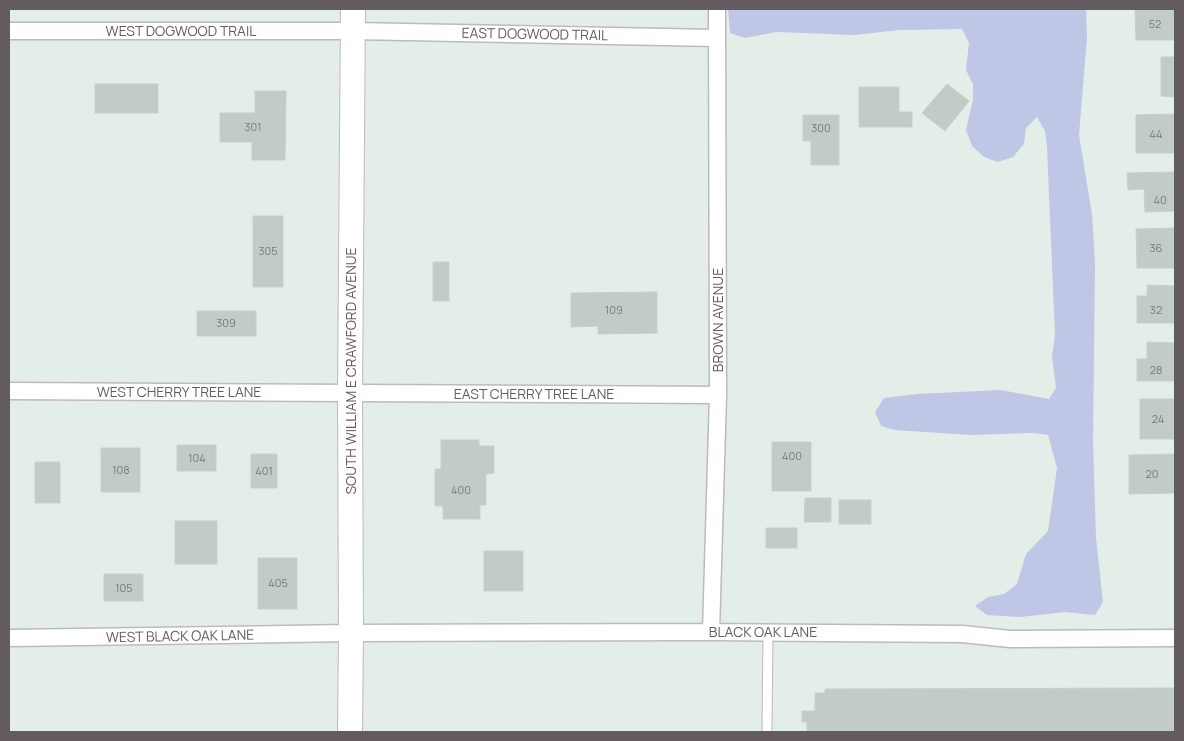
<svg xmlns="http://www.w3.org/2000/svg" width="1184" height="741" viewBox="0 0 1184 741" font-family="Manrope,sans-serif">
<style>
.green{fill:#bfc6e6}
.building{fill:#c1ccc7;stroke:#c1d3ca}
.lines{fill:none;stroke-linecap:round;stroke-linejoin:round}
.lane-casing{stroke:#bfb8bc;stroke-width:11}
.street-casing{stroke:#bfb8bc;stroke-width:19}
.secondary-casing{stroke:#c1b8be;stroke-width:26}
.lane{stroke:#fff;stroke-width:9}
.street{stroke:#fff;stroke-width:16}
.secondary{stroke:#fff;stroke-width:24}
.labels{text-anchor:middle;stroke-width:4;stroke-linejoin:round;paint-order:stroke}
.number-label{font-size:11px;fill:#7b777a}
.street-label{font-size:14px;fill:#645b61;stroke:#fff}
</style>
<rect width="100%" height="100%" fill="#e3eee9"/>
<path class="green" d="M 728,9 L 1086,9 L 1087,37 L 1079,135 L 1092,214 L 1095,264 L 1093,442 L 1096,538 L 1103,602 L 1095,615 L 1065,612 L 1020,617 L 987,615 L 975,606 L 988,597 L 1004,594 L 1017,584 L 1026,554 L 1048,531 L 1057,468 L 1048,435 L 1033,433 L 971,435 L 895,430 L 881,426 L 875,412 L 884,398 L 917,394 L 1001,390 L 1049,399 L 1056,388 L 1052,357 L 1055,335 L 1047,147 L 1045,131 L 1037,117 L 1026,128 L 1024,144 L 1013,157 L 998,162 L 984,157 L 972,146 L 966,130 L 973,100 L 973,84 L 966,70 L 969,43 L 962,29 L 900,30 L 854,35 L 776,32 L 745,38 L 730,33 Z"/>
<path class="building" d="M 1135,9 L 1175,9 L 1175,40 L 1136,40 Z
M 1161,57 L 1175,57 L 1175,97 L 1161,96 Z
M 95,84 L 158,84 L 158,113 L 95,113 Z
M 947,84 L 969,101 L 945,131 L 922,113 Z
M 859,87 L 899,87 L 899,112 L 912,112 L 912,127 L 859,127 Z
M 255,91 L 286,91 L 285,160 L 252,160 L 252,142 L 220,142 L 220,113 L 255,113 Z
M 1175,114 L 1175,153 L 1136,153 L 1136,115 Z
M 803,115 L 839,115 L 839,165 L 811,165 L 811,141 L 803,141 Z
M 1175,172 L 1175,211 L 1145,212 L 1144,189 L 1128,190 L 1127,173 Z
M 253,216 L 283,216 L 283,287 L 253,287 Z
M 1175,228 L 1175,268 L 1137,268 L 1136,229 Z
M 433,262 L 449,262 L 449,301 L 433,301 Z
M 1147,285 L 1175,286 L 1175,323 L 1137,323 L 1137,296 L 1147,296 Z
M 657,292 L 657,333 L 598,334 L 598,326 L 571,327 L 571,293 Z
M 197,311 L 256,311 L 256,336 L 197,336 Z
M 1147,342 L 1175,343 L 1175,381 L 1137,381 L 1137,359 L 1147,359 Z
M 1140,399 L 1175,399 L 1175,439 L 1140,439 Z
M 441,440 L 479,440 L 479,446 L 494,446 L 494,473 L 486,474 L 486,505 L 480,505 L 480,519 L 443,519 L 443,506 L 435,506 L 435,469 L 441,469 Z
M 772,442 L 811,442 L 811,491 L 772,491 Z
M 177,445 L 216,445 L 216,471 L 177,471 Z
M 101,448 L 140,448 L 140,492 L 101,492 Z
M 251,454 L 277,454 L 277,488 L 251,488 Z
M 1175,454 L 1175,493 L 1129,494 L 1129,455 Z
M 35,462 L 60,462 L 60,503 L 35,503 Z
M 805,498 L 831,498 L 831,522 L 804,522 Z
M 839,500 L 871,500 L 871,524 L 839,524 Z
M 175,521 L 217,521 L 217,564 L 175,564 Z
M 766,528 L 797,528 L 797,548 L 766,548 Z
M 484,551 L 523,551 L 523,591 L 484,591 Z
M 258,558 L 297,558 L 297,609 L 258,609 Z
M 104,574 L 143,574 L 143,601 L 104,601 Z
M 1175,688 L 1175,732 L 807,732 L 807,722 L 802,722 L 802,711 L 815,711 L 815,693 L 825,693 L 825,689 Z"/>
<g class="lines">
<g class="lane-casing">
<path id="lane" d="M 767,732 L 768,632"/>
</g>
<g class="street-casing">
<path id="street" d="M 9,31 L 353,31 L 717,38
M 9,391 L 718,395
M 711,632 L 718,395 L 717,9
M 9,638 L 351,633 L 711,632 L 962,634 L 1010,639 L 1175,638"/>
</g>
<g class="secondary-casing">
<path id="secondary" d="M 350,732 L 351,633 L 350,393 L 353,9"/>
</g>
<use href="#lane" class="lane"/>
<use href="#street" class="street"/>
<use href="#secondary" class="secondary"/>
</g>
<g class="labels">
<g class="number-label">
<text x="1155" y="28">52</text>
<text x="253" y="131">301</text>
<text x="821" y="132">300</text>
<text x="1156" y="138">44</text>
<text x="1160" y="204">40</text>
<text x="1156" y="252">36</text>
<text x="268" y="255">305</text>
<text x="614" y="314">109</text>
<text x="1156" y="314">32</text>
<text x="226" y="327">309</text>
<text x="1156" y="374">28</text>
<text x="1158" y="423">24</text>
<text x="792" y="460">400</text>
<text x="197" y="462">104</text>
<text x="121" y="474">108</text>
<text x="264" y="475">401</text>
<text x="1152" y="478">20</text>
<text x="461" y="494">400</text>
<text x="278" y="587">405</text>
<text x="124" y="592">105</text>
</g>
<g class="street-label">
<text x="181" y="36">WEST DOGWOOD TRAIL</text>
<text transform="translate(535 34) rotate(1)" y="5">EAST DOGWOOD TRAIL</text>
<text transform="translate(718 320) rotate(-90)" y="5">BROWN AVENUE</text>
<text transform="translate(351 371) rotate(-90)" y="5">SOUTH WILLIAM E CRAWFORD AVENUE</text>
<text x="179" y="397">WEST CHERRY TREE LANE</text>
<text x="534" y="399">EAST CHERRY TREE LANE</text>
<text x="763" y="637">BLACK OAK LANE</text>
<text transform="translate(180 636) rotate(-1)" y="5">WEST BLACK OAK LANE</text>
</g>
</g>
<rect width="1184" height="741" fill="none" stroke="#645b61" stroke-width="20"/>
</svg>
